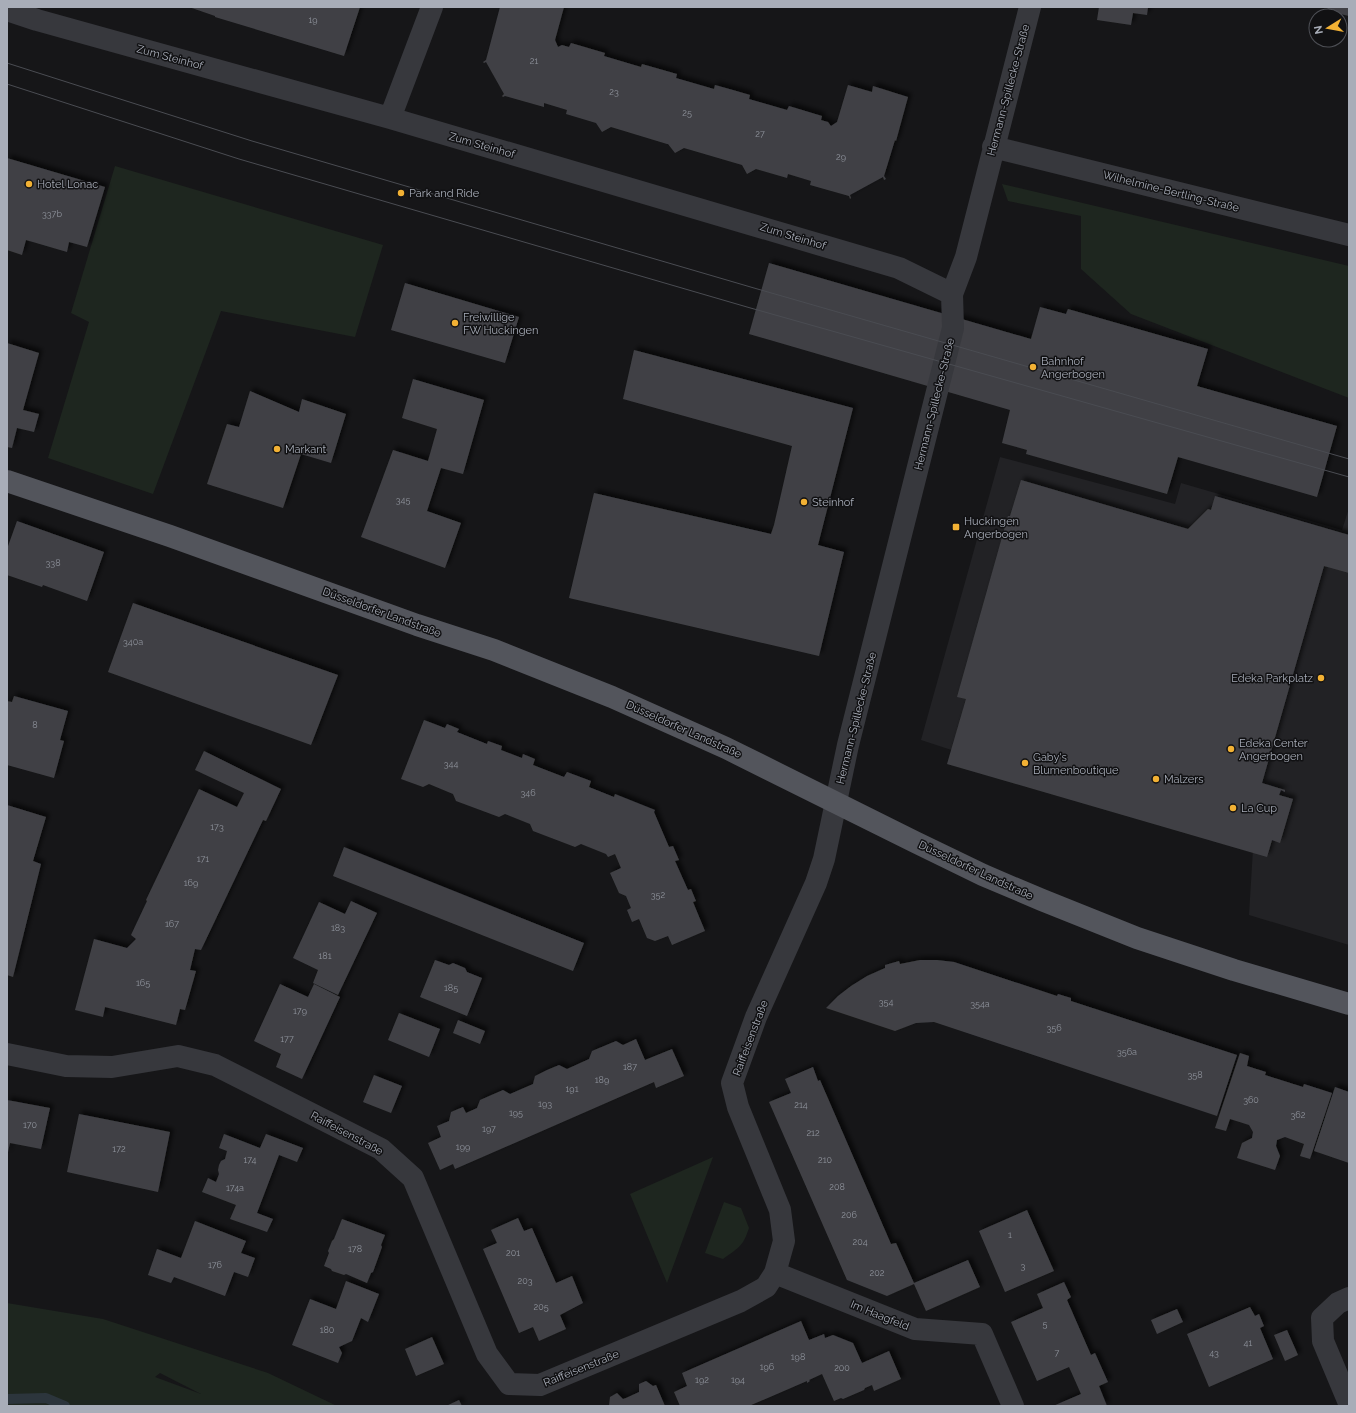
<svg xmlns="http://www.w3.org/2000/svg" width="1356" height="1413" viewBox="0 0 1356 1413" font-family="Raleway,sans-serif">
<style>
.built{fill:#222225}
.green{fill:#1e261f;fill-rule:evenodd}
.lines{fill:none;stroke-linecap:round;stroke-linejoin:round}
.stream{stroke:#2c353c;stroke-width:10}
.building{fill:#404145;filter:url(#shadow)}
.minor{stroke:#37383d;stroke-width:22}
.major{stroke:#53555c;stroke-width:22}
.tram{stroke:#4a4c52;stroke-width:1}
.poi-dot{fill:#f2b134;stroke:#111113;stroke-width:1.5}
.labels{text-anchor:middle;stroke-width:3;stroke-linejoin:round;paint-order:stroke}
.number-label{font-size:9px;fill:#8e929b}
.street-label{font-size:11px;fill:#a8adb8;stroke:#111113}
.poi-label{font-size:11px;fill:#a8adb8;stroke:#111113;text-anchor:start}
</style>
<defs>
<filter id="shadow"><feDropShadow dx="3.5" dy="-3.5" stdDeviation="2" flood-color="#0009"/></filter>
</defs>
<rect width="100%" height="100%" fill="#161618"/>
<path class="built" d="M 1000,457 L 1175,504 L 1181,483 L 1342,530 L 1349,508 L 1349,945 L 1249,915 L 1253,849 L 921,740 Z"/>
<path class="green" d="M 115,166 L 383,245 L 355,337 L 221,311 L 153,494 L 48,458 L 89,322 L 71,313 Z
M 1002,184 L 1349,266 L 1349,398 L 1131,314 L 1081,269 L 1081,216 L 1008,201 Z
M 713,1157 L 667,1283 L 630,1194 Z
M 724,1202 L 741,1208 L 749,1228 C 743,1247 738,1248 723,1259 L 705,1253 Z
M 7,1303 L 103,1319 L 268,1373 L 337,1406 L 7,1406 ZM 160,1373 L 201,1394 L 155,1377 Z"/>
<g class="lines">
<path class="stream" d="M 7,1399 L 46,1398 L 65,1406"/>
</g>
<path class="building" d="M 189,7 L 360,7 L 344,56 L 215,17 L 215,16 Z
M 500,7 L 564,7 L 555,40 L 558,47 L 562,45 L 569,47 L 571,43 L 605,53 L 604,56 L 641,67 L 642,64 L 677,74 L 676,78 L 714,89 L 715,85 L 733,90 L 750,95 L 749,99 L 787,110 L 789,106 L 822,116 L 821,120 L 828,122 L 831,126 L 837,122 L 848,85 L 872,92 L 873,86 L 908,97 L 896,141 L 895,140 L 884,176 L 886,179 L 884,180 L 883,177 L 850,195 L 851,198 L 850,199 L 849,196 L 810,185 L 811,181 L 788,174 L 787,178 L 756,169 L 747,174 L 742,165 L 684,148 L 675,153 L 668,144 L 667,144 L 611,127 L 602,132 L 596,123 L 566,114 L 567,110 L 544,103 L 544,107 L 505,96 L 503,97 L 502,96 L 504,94 L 486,62 L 484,63 L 483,62 L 486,60 Z
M 1099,7 L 1148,7 L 1147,15 L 1133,13 L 1131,25 L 1097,20 Z
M 1328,7 L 1349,7 L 1349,16 L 1327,11 Z
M 7,158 L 105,187 L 87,247 L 69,242 L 67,252 L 26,240 L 22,255 L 7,250 Z
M 769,263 L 1031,339 L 1040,307 L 1066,314 L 1068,309 L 1208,349 L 1197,386 L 1337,426 L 1317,497 L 1178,457 L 1167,494 L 1026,454 L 1027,450 L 1002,443 L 1010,410 L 749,334 Z
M 405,283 L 519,317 L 505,363 L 391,330 Z
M 7,343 L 39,353 L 23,410 L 39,414 L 34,432 L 17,428 L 12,448 L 7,447 Z
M 634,350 L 853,408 L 818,545 L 844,552 L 819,656 L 569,598 L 594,493 L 771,534 L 774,525 L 792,446 L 623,399 Z
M 413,379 L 484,400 L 463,474 L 441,468 L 427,511 L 461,523 L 445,568 L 361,537 L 393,450 L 428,461 L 437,429 L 402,418 Z
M 250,391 L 299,412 L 302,399 L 346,414 L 331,463 L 301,454 L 283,508 L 207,484 L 227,424 L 239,427 Z
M 1021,480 L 1188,529 L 1208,509 L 1211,510 L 1215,496 L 1349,535 L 1349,573 L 1324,566 L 1262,783 L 1285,790 L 1285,792 L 1281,790 L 1279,795 L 1293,799 L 1280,843 L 1272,840 L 1267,857 L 947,764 L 966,699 L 957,697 L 1008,516 L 1010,516 Z
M 17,521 L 104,552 L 87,601 L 43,585 L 42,587 L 7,575 L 7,549 Z
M 133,603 L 338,675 L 311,745 L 108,672 Z
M 14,696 L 68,711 L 60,740 L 64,741 L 54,778 L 7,765 L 7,701 L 12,702 Z
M 424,720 L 445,728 L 447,724 L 459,729 L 457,732 L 487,744 L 488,741 L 502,746 L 501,750 L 522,758 L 523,754 L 535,759 L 533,765 L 564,777 L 567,772 L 591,781 L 589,787 L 614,797 L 615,794 L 655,810 L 654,812 L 669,847 L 673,846 L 679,860 L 675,861 L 688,890 L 691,889 L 696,901 L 693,902 L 705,931 L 672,945 L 668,936 L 655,941 L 647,938 L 639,919 L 632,922 L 627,910 L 631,908 L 626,896 L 619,893 L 610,873 L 621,868 L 615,854 L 608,857 L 606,854 L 581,844 L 575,847 L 533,831 L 530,824 L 505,814 L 499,817 L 456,801 L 453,794 L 429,784 L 423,787 L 401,779 Z
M 204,751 L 281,789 L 266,821 L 263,820 L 201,950 L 195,949 L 190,970 L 196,971 L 185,1010 L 180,1009 L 176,1025 L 105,1007 L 103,1017 L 75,1010 L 94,939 L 127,948 L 136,939 L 131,935 L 147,901 L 146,900 L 199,789 L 237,807 L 244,793 L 195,770 Z
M 7,805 L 46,817 L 33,861 L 41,864 L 13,977 L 7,975 Z
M 344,847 L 584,943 L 573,971 L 333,876 Z
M 351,901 L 377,913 L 338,995 L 313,983 L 318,970 L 293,958 L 319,902 L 345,914 Z
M 435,960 L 449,965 L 453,963 L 465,968 L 467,972 L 482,978 L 467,1016 L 420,997 Z
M 920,960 L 937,960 L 954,962 L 1057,996 L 1058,994 L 1071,998 L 1071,1001 L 1237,1055 L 1217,1116 L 934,1022 L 916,1023 L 895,1031 L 826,1008 L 838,996 L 851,986 L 867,976 L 885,968 L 885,965 L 899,961 L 900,964 Z
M 280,984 L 308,997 L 314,984 L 340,997 L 302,1079 L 276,1067 L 281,1054 L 254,1041 Z
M 399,1013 L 440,1029 L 429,1057 L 388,1040 Z
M 458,1020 L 485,1031 L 480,1044 L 453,1033 Z
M 636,1039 L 645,1060 L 672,1049 L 684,1076 L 656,1088 L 654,1082 L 455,1169 L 453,1164 L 440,1170 L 428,1143 L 441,1137 L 437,1126 L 449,1121 L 451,1112 L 463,1107 L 466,1113 L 477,1108 L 480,1100 L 503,1090 L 510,1094 L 533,1084 L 535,1076 L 547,1070 L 559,1065 L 567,1069 L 589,1059 L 592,1051 L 616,1041 L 623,1045 Z
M 1240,1053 L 1249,1056 L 1247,1066 L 1266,1072 L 1265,1075 L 1303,1087 L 1304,1084 L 1332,1093 L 1310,1159 L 1300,1156 L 1304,1144 L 1285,1137 L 1277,1140 L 1276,1146 L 1280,1156 L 1275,1170 L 1237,1158 L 1242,1143 L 1252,1138 L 1253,1132 L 1249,1125 L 1230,1119 L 1226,1131 L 1215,1128 Z
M 813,1067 L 818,1081 L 820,1080 L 891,1244 L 896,1243 L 914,1283 L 968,1260 L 980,1287 L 926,1311 L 914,1284 L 887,1296 L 847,1280 L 769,1102 L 791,1093 L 785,1079 Z
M 374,1075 L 402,1086 L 391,1113 L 363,1102 Z
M 1335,1087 L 1349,1092 L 1349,1163 L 1314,1151 Z
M 7,1100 L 50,1108 L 41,1149 L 10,1143 L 7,1157 Z
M 79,1114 L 170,1132 L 158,1192 L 67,1172 Z
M 224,1134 L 260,1148 L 266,1134 L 303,1148 L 297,1162 L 279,1155 L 257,1213 L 273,1219 L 267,1232 L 230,1219 L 236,1205 L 202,1192 L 208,1178 L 216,1182 L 219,1174 L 218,1170 L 219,1165 L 221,1161 L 225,1159 L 227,1151 L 219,1148 Z
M 1027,1210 L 1054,1271 L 1005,1292 L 979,1231 Z
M 518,1218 L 524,1231 L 532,1228 L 556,1283 L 572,1276 L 583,1303 L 560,1315 L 566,1329 L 539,1341 L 533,1327 L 519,1333 L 483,1249 L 497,1243 L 491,1230 Z
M 342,1219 L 385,1235 L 381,1245 L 382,1247 L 373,1272 L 371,1273 L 367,1283 L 346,1274 L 344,1275 L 332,1271 L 331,1269 L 324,1266 L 329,1253 L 328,1251 L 332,1241 L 334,1239 Z
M 195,1221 L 246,1241 L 241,1253 L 255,1258 L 248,1277 L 234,1272 L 225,1296 L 174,1277 L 171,1283 L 148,1275 L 157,1249 L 181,1258 Z
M 346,1281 L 379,1294 L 368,1322 L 361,1318 L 352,1341 L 339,1347 L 342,1353 L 338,1363 L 292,1345 L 310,1299 L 336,1309 Z
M 1064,1282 L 1071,1297 L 1067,1300 L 1091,1355 L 1095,1353 L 1108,1382 L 1099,1386 L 1107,1406 L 1053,1406 L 1081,1394 L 1069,1367 L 1037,1381 L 1011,1322 L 1043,1308 L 1037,1294 Z
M 1250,1307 L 1255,1316 L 1259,1314 L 1264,1326 L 1260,1328 L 1273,1359 L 1209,1387 L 1187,1334 Z
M 1177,1309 L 1183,1322 L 1157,1334 L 1151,1320 Z
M 801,1321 L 809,1340 L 824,1334 L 825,1338 L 833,1335 L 853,1343 L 862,1363 L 889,1351 L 901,1379 L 874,1391 L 872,1385 L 865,1388 L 864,1390 L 843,1399 L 841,1398 L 834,1401 L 822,1374 L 809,1380 L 810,1381 L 807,1383 L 807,1381 L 749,1406 L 680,1406 L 674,1392 L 687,1386 L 682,1373 Z
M 1287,1330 L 1298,1355 L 1285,1361 L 1274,1335 Z
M 432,1337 L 444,1364 L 416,1376 L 405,1349 Z
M 646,1381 L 653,1386 L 656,1385 L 665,1406 L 609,1406 L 610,1397 L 617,1393 L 623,1399 L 626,1398 L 639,1392 L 639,1384 Z
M 459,1400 L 462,1406 L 446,1406 Z"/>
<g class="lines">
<path class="minor" d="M 7,10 L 37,20 L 390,118 L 899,268 L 952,294
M 390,118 L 432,7
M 993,147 L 1349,235
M 7,1054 L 66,1066 L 112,1067 L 178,1056 L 215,1065 L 381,1149 L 413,1178 L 487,1354 L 509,1384 L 540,1385 L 741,1301 L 766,1287 L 775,1273 L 784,1241 L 780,1210 L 738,1107 L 732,1083 L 756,1017 L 816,883 L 824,859 L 848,745 L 953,328 L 952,294 L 966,257 L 1030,7
M 775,1273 L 915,1329 L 982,1334 L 1013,1406
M 1349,1298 L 1338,1303 L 1322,1318 L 1323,1341 L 1349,1403"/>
<path class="major" d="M 7,481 L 170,536 L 417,625 L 494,650 L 612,697 L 726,748 L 915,842 L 983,875 L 1042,900 L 1137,938 L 1234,970 L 1349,1004"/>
<path class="tram" d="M 7,63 L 252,141 L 754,288 L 1349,459
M 7,84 L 239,159 L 747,307 L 1349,477"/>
</g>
<g class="poi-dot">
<circle cx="29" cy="184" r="4"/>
<circle cx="401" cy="193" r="4"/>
<circle cx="455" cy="323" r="4"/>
<circle cx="1033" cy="367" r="4"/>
<circle cx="277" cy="449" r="4"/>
<circle cx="804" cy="502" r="4"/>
<rect x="952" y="523" width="8" height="8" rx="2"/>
<circle cx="1321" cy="678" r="4"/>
<circle cx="1231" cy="749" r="4"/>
<circle cx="1025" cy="763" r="4"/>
<circle cx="1156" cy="779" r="4"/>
<circle cx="1233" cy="808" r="4"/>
</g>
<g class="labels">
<g class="number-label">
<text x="313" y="23">19</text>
<text x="534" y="64">21</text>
<text x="614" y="95">23</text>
<text x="687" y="116">25</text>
<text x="760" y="137">27</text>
<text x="841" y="160">29</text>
<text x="52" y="217">337b</text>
<text x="403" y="503">345</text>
<text x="53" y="566">338</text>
<text x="133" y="645">340a</text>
<text x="35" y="728">8</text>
<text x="451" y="767">344</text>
<text x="528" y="796">346</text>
<text x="217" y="830">173</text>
<text x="203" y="862">171</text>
<text x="191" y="886">169</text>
<text x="658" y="898">352</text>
<text x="172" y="927">167</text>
<text x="338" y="931">183</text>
<text x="325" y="959">181</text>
<text x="143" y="986">165</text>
<text x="451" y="991">185</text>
<text x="886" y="1005">354</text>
<text x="980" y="1007">354a</text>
<text x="300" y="1014">179</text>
<text x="1054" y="1031">356</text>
<text x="287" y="1042">177</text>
<text x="1127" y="1055">356a</text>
<text x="630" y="1070">187</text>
<text x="1195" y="1078">358</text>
<text x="602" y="1083">189</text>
<text x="572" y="1092">191</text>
<text x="1251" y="1103">360</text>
<text x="545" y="1107">193</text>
<text x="801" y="1108">214</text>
<text x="516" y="1116">195</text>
<text x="1298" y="1118">362</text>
<text x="30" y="1128">170</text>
<text x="489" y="1132">197</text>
<text x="813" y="1136">212</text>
<text x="463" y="1150">199</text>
<text x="119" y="1152">172</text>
<text x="250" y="1163">174</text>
<text x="825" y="1163">210</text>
<text x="837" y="1190">208</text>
<text x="235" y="1191">174a</text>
<text x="849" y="1218">206</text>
<text x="1010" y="1238">1</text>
<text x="860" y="1245">204</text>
<text x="355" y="1252">178</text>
<text x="513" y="1256">201</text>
<text x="215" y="1268">176</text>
<text x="1023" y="1269">3</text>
<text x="877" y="1276">202</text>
<text x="525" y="1284">203</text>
<text x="541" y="1310">205</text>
<text x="1045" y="1327">5</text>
<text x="327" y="1333">180</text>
<text x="1248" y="1346">41</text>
<text x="1057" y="1356">7</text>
<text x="1214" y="1356">43</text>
<text x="798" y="1360">198</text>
<text x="767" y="1370">196</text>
<text x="842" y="1371">200</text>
<text x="702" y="1383">192</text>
<text x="738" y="1383">194</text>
</g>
<g class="street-label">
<text transform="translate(170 57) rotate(15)" y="4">Zum Steinhof</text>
<text transform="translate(1008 90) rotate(-75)" y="4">Hermann-Spillecke-Straße</text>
<text transform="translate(482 145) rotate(16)" y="4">Zum Steinhof</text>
<text transform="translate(1171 191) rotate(14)" y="4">Wilhelmine-Bertling-Straße</text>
<text transform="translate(793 236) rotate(17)" y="4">Zum Steinhof</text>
<text transform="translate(934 404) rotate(-76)" y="4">Hermann-Spillecke-Straße</text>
<text transform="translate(382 612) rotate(20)" y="4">Düsseldorfer Landstraße</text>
<text transform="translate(856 718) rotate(-76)" y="4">Hermann-Spillecke-Straße</text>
<text transform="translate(684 729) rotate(24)" y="4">Düsseldorfer Landstraße</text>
<text transform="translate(976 870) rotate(25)" y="4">Düsseldorfer Landstraße</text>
<text transform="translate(750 1038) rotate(-69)" y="4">Raiffeisenstraße</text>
<text transform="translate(347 1133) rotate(28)" y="4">Raiffeisenstraße</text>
<text transform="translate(880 1315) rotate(22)" y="4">Im Haagfeld</text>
<text transform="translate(581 1368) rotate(-22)" y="4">Raiffeisenstraße</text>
</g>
<g class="poi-label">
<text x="37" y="188">Hotel Lonac</text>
<text x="409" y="197">Park and Ride</text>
<text x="463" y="321">Freiwillige<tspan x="463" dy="13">FW Huckingen</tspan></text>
<text x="1041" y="365">Bahnhof<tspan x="1041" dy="13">Angerbogen</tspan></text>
<text x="285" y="453">Markant</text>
<text x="812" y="506">Steinhof</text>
<text x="964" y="525">Huckingen<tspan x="964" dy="13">Angerbogen</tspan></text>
<text x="1313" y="682" text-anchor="end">Edeka Parkplatz</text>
<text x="1239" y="747">Edeka Center<tspan x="1239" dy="13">Angerbogen</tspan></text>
<text x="1033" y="761">Gaby's<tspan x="1033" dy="13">Blumenboutique</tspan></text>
<text x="1164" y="783">Malzers</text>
<text x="1241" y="812">La Cup</text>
</g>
</g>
<rect width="1356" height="1413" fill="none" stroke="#a8adb8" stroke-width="16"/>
<g transform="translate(1328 28) rotate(259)"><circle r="19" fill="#111113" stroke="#4d4f55"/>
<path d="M0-3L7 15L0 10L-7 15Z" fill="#f2b134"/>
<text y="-6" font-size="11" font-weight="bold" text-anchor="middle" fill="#a8adb8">N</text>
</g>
</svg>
